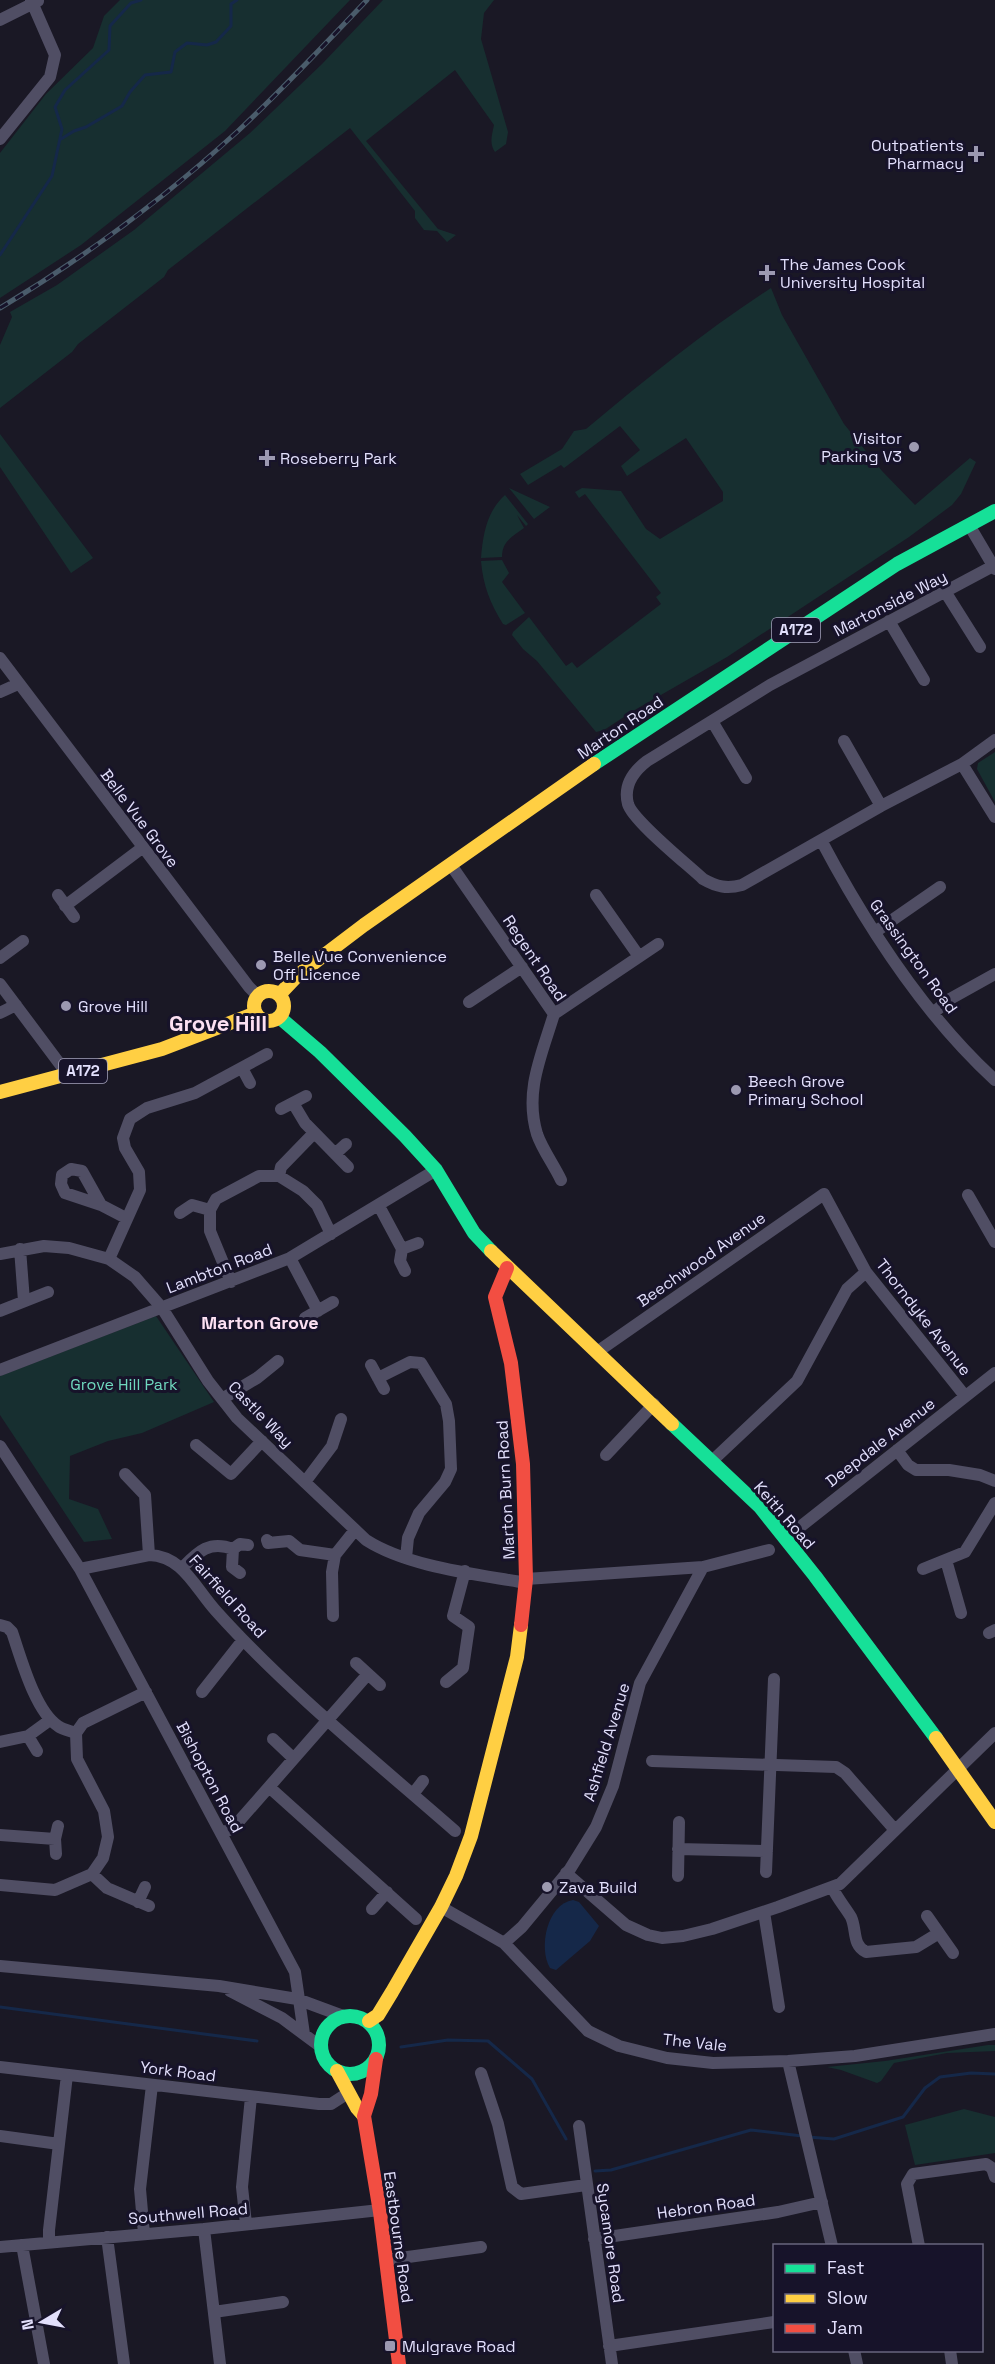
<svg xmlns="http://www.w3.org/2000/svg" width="995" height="2364" viewBox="0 0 995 2364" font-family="'Space Grotesk',sans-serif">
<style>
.green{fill:#172f30}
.water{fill:#152849}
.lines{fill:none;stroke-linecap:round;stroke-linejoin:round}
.stream{stroke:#152849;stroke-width:3}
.street{stroke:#504e64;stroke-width:12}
.fast{stroke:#16e098;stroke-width:14}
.slow{stroke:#ffcf43;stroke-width:14}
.jam{stroke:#f24e42;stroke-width:14}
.rail-casing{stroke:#4a5c6b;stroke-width:5}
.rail{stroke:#17132a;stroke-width:3;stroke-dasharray:9;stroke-linecap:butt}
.poi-dot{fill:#9c99b1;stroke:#17132a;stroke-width:2}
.labels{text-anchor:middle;stroke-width:6;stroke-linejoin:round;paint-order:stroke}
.shield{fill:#17132a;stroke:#a5a2bd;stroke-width:1.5}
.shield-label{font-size:15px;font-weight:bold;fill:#e2dffc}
.poi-label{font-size:16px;fill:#e2dffc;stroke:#17132a;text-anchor:start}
.street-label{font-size:16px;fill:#e2dffc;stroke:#17132a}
.park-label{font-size:16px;fill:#6fd8be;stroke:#17132a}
.neighbourhood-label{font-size:18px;font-weight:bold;fill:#fce0f2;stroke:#17132a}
.district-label{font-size:22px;font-weight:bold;fill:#fce0f2;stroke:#17132a}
</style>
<rect width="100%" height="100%" fill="#1a1825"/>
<path class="green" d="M 120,0 L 350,0 L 225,131 L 81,245 L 0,298 L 0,153 L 46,94 L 93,48 L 104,16 Z
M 383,0 L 494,0 L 484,13 L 481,39 L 508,132 L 506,144 L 495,152 C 489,143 492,135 494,125 L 455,70 L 366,141 L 438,229 L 456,235 L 447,242 L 437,231 L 424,230 L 415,218 L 415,211 L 350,128 L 168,270 L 164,277 L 78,344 L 72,352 L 0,408 L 0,345 L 12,317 L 10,312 L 57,285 L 134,230 L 250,133 L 322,64 Z
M 771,288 L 782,315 L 844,424 L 882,471 L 915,505 L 970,458 L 976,462 L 961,494 L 952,505 L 909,537 L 727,657 L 633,711 L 604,730 L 596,732 L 537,661 L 523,649 L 512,635 L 513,632 L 529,617 L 566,666 L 572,662 L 577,668 L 661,604 L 656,597 L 661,593 L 585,494 L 579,498 L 575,492 L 582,488 L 621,491 L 646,529 L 660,539 L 723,501 L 723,492 L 686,438 L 627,476 L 621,466 L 640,450 L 620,426 L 564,468 L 561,465 L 528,485 L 520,474 L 562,449 L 574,431 L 586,429 C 646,379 706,330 771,288 Z
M 0,434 L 93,558 L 71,573 L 0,467 Z
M 509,488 L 550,507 L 534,519 Z
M 505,495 L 528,524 L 526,526 L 517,515 L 524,528 C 512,537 502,541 502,557 L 481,558 C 483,534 487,511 505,495 Z
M 502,560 L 509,573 L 502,582 L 525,613 L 506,625 L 503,624 C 490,603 483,585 481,561 Z
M 995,752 L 995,802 L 977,769 L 978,763 Z
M 156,1316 L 214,1402 L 142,1433 L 108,1441 L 70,1456 L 69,1499 L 98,1509 L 112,1539 L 84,1542 L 0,1415 L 0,1376 Z
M 988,2045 L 995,2045 L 995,2051 L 947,2053 L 894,2063 L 881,2081 L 877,2083 L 841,2070 L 827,2067 L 885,2061 Z
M 964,2109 L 995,2117 L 995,2153 L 915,2165 L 905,2125 Z"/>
<path class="water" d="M 573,1900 L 579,1902 L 599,1926 L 590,1941 L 556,1970 L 550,1968 C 538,1948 547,1904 573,1900 Z"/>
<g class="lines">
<path class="stream" d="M 61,139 L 74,131 L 86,127 L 122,106 L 130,92 L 145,75 L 171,72 L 175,52 L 187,43 L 207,45 L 216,42 L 231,26 L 231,4 L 237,0
M 0,255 L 52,176 L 62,129 L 55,107 L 65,90 L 109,50 L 110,26 L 131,3 L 141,0
M 0,2007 L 257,2041
M 401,2047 L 448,2040 L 488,2041 L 532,2079 L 566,2139
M 808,2137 L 834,2139 L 903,2117 L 925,2088 L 940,2077 L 971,2073 L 995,2074
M 595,2171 L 611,2170 L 751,2130 L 802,2136"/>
<path class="street" d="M 0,20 L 38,1
M 0,139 L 50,77 L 55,55 L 31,0
M 969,525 L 995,569
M 993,566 L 770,685 L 647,761 C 634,771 623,785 628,804 C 633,821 687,864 703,879 C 717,887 727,889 742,885 L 881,806 L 962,764 L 995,740
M 946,593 L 980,647
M 889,621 L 924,680
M 0,658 L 249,987 L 258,996
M 0,692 L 18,684
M 712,721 L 746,778
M 844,741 L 881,806
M 962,764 L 995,817
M 821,840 C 866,925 924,1015 995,1080
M 451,865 L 554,1014 C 542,1054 524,1091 537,1134 C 542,1149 554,1165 561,1180
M 58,895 L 74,917
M 596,895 L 638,955
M 65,906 L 142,848
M 875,932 L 940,887
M 0,958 L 23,941
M 0,984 L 68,1075
M 469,1002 L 522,967
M 0,1013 L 16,1005
M 933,1013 L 950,999 L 995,974
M 554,1014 L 658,944
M 242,1068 L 250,1083
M 293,1103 L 305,1123 L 348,1167
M 281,1109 L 306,1096
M 335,1154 L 346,1144
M 279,1176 L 281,1167 L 314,1133
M 968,1195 L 995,1242
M 101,1205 L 82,1171 L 71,1169 L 62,1175 L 61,1184 L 65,1193 L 101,1205 L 126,1218
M 379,1206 L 402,1249 L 400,1261 L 405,1271
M 180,1213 L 192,1205 L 210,1210
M 20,1249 L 24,1301
M 402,1249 L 418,1243
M 0,1254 L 44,1246 L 69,1248 L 109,1259 L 135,1277 L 162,1308 L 208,1381 L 237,1418 L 366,1540 C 408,1567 476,1574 526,1583
M 290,1258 L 318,1311
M 109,1259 L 140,1190 L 139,1172 L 125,1148 L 123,1138 L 130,1119 L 147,1108 L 195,1093 L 267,1054
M 231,1282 L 210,1231 L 210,1210 L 216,1199 L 259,1176 L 279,1176 L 303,1191 L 317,1205 L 331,1234
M 0,1311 L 48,1292
M 305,1318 L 333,1302
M 597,1352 L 824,1194 L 866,1272 L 965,1396
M 371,1365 L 384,1389
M 0,1370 L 290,1258 L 436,1170
M 378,1378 L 410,1362 L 421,1363 L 446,1404 L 449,1421 L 451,1469 L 445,1482 L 419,1513 L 408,1538 L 406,1558
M 222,1399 L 257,1378 L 278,1361
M 196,1445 L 231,1474 L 262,1441
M 0,1446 L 80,1569 L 295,1972 L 304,2034
M 897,1450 L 908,1465 L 916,1470 L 949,1470 L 980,1475 L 995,1481
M 606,1455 L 654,1404
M 712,1461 L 797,1381 L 847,1289 L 866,1272
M 125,1474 L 145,1495 L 149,1555
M 305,1482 L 332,1446 L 341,1419
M 786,1538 L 995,1373
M 267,1540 L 268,1543 L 289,1541 L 300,1550 L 335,1555 L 355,1530
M 233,1549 L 232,1567 L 240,1573
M 946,1560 L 961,1613
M 182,1568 C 198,1552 209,1540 233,1549 L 240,1544 L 248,1545
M 80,1569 L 149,1555 C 183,1556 195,1588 216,1611 C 286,1689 375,1761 455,1831
M 923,1569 L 965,1552 L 995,1503
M 526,1579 L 703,1567 L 769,1550
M 333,1616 L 332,1572 L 335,1555
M 0,1625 L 7,1627 L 12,1632 C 21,1658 35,1711 58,1726 C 63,1730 71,1731 76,1733
M 989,1633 L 995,1630
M 356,1663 L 380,1685
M 446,1682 L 463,1668 L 469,1627 L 453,1616 L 465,1571
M 202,1692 L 243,1640
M 28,1736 L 37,1751
M 273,1739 L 293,1758
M 0,1742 L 28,1736 L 50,1720
M 652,1761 L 836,1767 L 845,1773 L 895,1830
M 269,1787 L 416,1919
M 413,1794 L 423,1781
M 222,1833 L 233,1828 L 368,1674
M 0,1835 L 55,1839
M 678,1849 L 767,1851
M 56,1854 L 55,1839 L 58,1826
M 766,1872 L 774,1679
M 566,1873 L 626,1925 L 648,1935 L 662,1938 L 683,1936 L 712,1929 L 778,1907 L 840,1884 L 995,1733
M 92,1874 L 107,1888 L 149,1906
M 678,1876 L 679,1822
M 0,1885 L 55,1890 L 92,1874 L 103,1858 L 108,1837 L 104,1811 L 77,1759 L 76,1733 L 83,1723 L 146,1692
M 832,1887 C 837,1898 845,1907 851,1917 C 857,1930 852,1945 866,1952 L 916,1947 L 939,1933
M 138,1902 L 145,1887
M 441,1907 L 504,1943 L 588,2031 L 619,2046 L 667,2058 L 713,2063 L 788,2061 L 855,2056 L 995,2034
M 372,1909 L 387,1892
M 764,1912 L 779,2007
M 927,1916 L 953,1953
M 504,1943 L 522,1927 L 570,1869 L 596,1827 L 613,1786 L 640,1683 L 703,1567
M 0,1966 L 219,1986 L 297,1999 L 343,2016
M 230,1991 L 282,2018 L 321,2047
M 788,2061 L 832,2246
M 0,2067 L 319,2104 L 331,2104 L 348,2093
M 481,2073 L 498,2124 L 512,2187 L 521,2194 L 586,2185
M 579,2126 L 612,2364
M 0,2136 L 59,2144
M 246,2224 L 242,2187 L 251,2097
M 204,2229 L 220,2364
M 144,2234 L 140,2189 L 152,2085
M 107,2237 L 124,2364
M 594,2239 L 778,2212 L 822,2202
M 49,2242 L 49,2230 L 67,2075
M 22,2245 L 44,2364
M 919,2246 L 907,2184 L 913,2174 L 986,2164 L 992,2168 L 995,2177
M 0,2247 L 204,2229 L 380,2210
M 386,2260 L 481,2247
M 214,2312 L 283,2302
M 609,2346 L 774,2322
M 854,2350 L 857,2364
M 950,2350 L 952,2364"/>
<path class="fast" d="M 594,764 L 897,564 L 995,511
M 279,1017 L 320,1052 L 405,1136 L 436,1170 L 474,1233 L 491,1251
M 672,1424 L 760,1507 L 815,1576 L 936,1738
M321 2045a29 29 0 1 1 58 0a29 29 0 1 1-58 0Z"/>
<path class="slow" d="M254 1006a15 15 0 1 1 30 0a15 15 0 1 1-30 0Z
M 279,995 L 298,975 L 364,925 L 594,764
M 0,1092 L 162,1049 L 256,1013
M 491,1251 L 672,1424
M 936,1738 L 995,1822
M 369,2021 L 378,2015 L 392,1992 L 441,1907 L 456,1876 L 471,1836 L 517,1657 L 521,1625
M 337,2071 L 357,2108 L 364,2116"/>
<path class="jam" d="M 507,1268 L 495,1297 L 511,1363 L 523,1464 L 526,1579 L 521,1625
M 376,2059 L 371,2094 L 364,2116 L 380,2212 L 399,2364"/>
<g class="rail-casing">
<path id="rail" d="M 0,308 C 85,257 165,198 238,131 C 283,89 325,44 367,0"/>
</g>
<use href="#rail" class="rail"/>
</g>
<g class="poi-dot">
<path d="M973 145h6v6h6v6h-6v6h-6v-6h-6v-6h6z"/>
<path d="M764 264h6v6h6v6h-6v6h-6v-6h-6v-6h6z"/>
<circle cx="914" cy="447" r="6"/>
<path d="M264 449h6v6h6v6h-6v6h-6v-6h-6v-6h6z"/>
<circle cx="261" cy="965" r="6"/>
<circle cx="66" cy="1006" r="6"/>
<circle cx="736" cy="1090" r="6"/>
<circle cx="547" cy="1887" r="6"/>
<rect x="384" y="2340" width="12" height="12" rx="3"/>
</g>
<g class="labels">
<g class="shield">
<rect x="772" y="618" width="48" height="24" rx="4.5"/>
<rect x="59" y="1059" width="48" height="24" rx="4.5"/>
</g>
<g class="shield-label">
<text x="796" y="635">A172</text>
<text x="83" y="1076">A172</text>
</g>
<g class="poi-label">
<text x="964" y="151" text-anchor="end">Outpatients<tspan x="964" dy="18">Pharmacy</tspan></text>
<text x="780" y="270">The James Cook<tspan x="780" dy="18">University Hospital</tspan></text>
<text x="902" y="444" text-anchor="end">Visitor<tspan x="902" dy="18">Parking V3</tspan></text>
<text x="280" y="464">Roseberry Park</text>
<text x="273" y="962">Belle Vue Convenience<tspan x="273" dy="18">Off Licence</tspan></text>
<text x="78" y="1012">Grove Hill</text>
<text x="748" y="1087">Beech Grove<tspan x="748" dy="18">Primary School</tspan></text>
<text x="559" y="1893">Zava Build</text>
<text x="402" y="2352">Mulgrave Road</text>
</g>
<g class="street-label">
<text transform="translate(890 603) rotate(-27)" y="6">Martonside Way</text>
<text transform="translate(620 727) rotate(-34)" y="6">Marton Road</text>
<text transform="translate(140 818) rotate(53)" y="6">Belle Vue Grove</text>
<text transform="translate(914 956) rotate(54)" y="6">Grassington Road</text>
<text transform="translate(535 958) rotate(56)" y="6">Regent Road</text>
<text transform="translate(701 1259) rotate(-35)" y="6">Beechwood Avenue</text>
<text transform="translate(219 1268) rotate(-21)" y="6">Lambton Road</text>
<text transform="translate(924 1317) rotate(52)" y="6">Thorndyke Avenue</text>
<text transform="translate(261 1414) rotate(46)" y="6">Castle Way</text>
<text transform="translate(880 1442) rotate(-38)" y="6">Deepdale Avenue</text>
<text transform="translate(505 1490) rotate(-93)" y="6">Marton Burn Road</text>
<text transform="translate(785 1515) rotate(49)" y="6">Keith Road</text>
<text transform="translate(228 1596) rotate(48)" y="6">Fairfield Road</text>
<text transform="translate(606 1742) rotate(-73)" y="6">Ashfield Avenue</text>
<text transform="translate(210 1777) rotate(62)" y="6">Bishopton Road</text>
<text transform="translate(695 2042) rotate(6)" y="6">The Vale</text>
<text transform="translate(178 2071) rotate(7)" y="6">York Road</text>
<text transform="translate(706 2206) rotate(-8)" y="6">Hebron Road</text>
<text transform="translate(188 2213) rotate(-5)" y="6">Southwell Road</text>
<text transform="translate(399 2237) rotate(82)" y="6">Eastbourne Road</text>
<text transform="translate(611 2243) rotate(82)" y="6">Sycamore Road</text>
</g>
<g class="park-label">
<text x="124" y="1390">Grove Hill Park</text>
</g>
<g class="neighbourhood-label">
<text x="260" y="1329">Marton Grove</text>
</g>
<g class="district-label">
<text x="218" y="1031">Grove Hill</text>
</g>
</g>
<rect x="773" y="2244" width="210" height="108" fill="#17132a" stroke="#68657e" stroke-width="1.5"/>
<rect x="785" y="2264" width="30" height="9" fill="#16e098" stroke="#68657e" stroke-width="1.5"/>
<text x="827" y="2274" font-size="18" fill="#e2dffc">Fast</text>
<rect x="785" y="2294" width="30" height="9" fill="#ffcf43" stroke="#68657e" stroke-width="1.5"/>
<text x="827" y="2304" font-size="18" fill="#e2dffc">Slow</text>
<rect x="785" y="2324" width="30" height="9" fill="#f24e42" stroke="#68657e" stroke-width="1.5"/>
<text x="827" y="2334" font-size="18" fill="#e2dffc">Jam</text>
<g transform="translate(42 2322) rotate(260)" stroke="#17132a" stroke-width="4.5" paint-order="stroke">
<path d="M0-4.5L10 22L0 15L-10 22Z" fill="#e2dffc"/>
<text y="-9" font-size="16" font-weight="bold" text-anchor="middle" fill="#e2dffc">N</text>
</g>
</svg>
